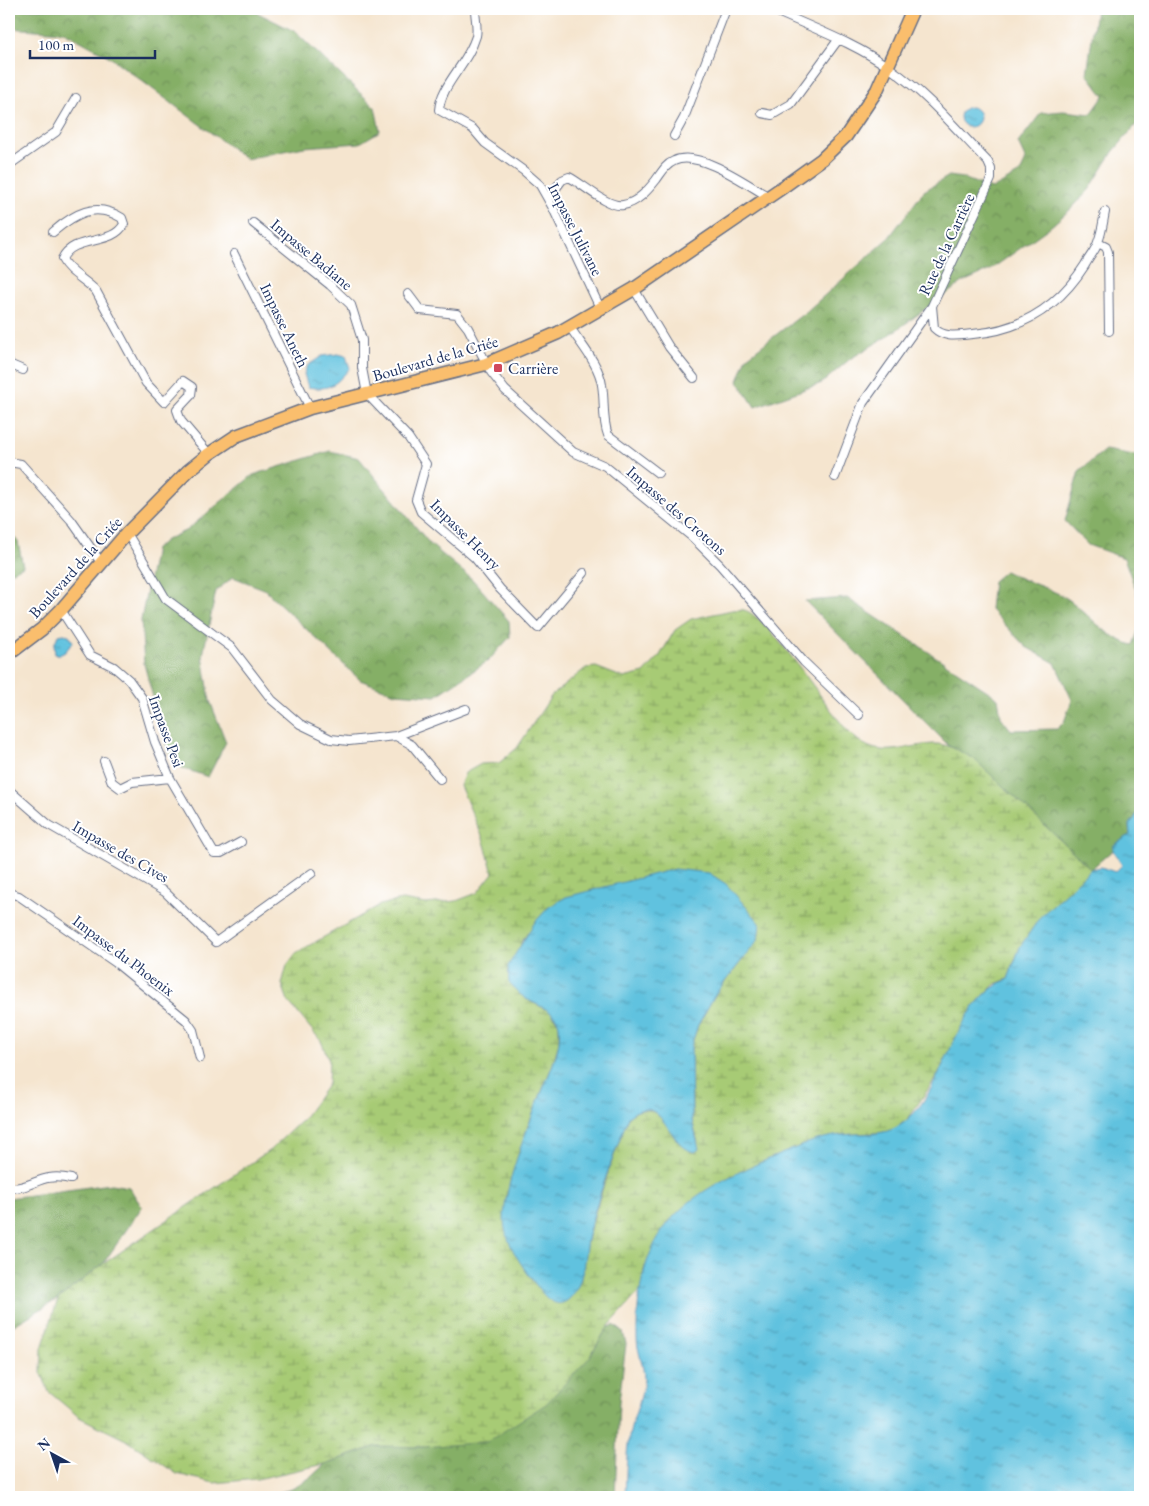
<svg xmlns="http://www.w3.org/2000/svg" width="1149" height="1506" viewBox="0 0 1149 1506" font-family="'EB Garamond',serif">
<style>
.forest{fill:url(#forest-crowns);stroke:#506f62}
.wetland{fill:url(#wetland-marsh);stroke:#617d6a;fill-rule:evenodd}
.water{fill:url(#water-ripples);stroke:#3e789e}
.lines{fill:none;stroke-linecap:round;stroke-linejoin:round}
.street-casing{stroke:#676f86;stroke-width:10}
.primary-casing{stroke:#676f86;stroke-width:15}
.street{stroke:#fff;stroke-width:8}
.primary{stroke:#fabe6d;stroke-width:12}
.poi-dot{fill:#d1495b;stroke:#fff;stroke-width:2}
.labels{text-anchor:middle;stroke-width:4;stroke-linejoin:round;paint-order:stroke}
.street-label{font-size:16px;fill:#1b2f5e;stroke:#fff}
.poi-label{font-size:16px;fill:#1b2f5e;stroke:#fff;text-anchor:start}
</style>
<defs>
<pattern id="forest-crowns" width="20" height="18" patternUnits="userSpaceOnUse" patternTransform="scale(1.25)"><rect width="20" height="18" fill="#85af66"/><path d="M2 6a3 3 0 1 1 6 0M12 15a3 3 0 1 1 6 0" fill="none" stroke="#6c8f57"/></pattern>
<pattern id="wetland-marsh" width="20" height="14" patternUnits="userSpaceOnUse" patternTransform="scale(1.25)"><rect width="20" height="14" fill="#a7cb75"/><path d="M1 5h8M5 5V1M11 12h8M15 12V8" fill="none" stroke="#87a563"/></pattern>
<pattern id="water-ripples" width="26" height="14" patternUnits="userSpaceOnUse" patternTransform="scale(1.25)"><rect width="26" height="14" fill="#61c2df"/><path d="M2 4q2-2 4 0t4 0M15 11q2-2 4 0t4 0" fill="none" stroke="#4f9eb8"/></pattern>
</defs>
<rect width="100%" height="100%" fill="#fff"/>
<filter id="ink" filterUnits="userSpaceOnUse"><feTurbulence type="fractalNoise" baseFrequency=".02" numOctaves="2"/><feDisplacementMap in="SourceGraphic" scale="10" xChannelSelector="R" yChannelSelector="G"/><feConvolveMatrix kernelMatrix="1 2 1 2 8 2 1 2 1" color-interpolation-filters="sRGB"/></filter>
<filter id="wash" filterUnits="userSpaceOnUse"><feTurbulence type="fractalNoise" baseFrequency=".0096" numOctaves="4" result="noise"/><feDisplacementMap in="SourceGraphic" scale="20" xChannelSelector="R" yChannelSelector="G"/><feGaussianBlur stdDeviation="1.12" result="paint"/><feColorMatrix in="noise" values="0 0 0 0 0 0 0 0 0 0 0 0 0 0 0 0 0 1.4 0 .05"/><feComposite in="paint" operator="in"/></filter>
<g filter="url(#wash)">
<rect width="100%" height="100%" fill="#f5e5cf"/>
<path class="forest" d="M 9,9 L 250,9 L 294,31 L 375,107 L 380,131 L 360,143 L 304,147 L 246,159 L 110,57 L 64,32 L 9,28 Z
M 1096,9 L 1140,9 L 1140,120 L 1113,152 L 1089,190 L 1072,208 L 1050,227 L 990,270 L 963,282 L 891,334 L 850,359 L 822,383 L 755,407 L 738,381 L 747,357 L 807,311 L 887,240 L 924,191 L 949,176 L 963,178 L 992,189 L 1020,173 L 1026,160 L 1018,143 L 1041,113 L 1063,111 L 1091,114 L 1104,96 L 1087,74 Z
M 1105,450 L 1140,456 L 1140,613 L 1137,593 L 1124,558 L 1088,545 L 1065,521 L 1079,471 Z
M 330,451 L 359,458 L 430,544 L 473,580 L 509,621 L 510,637 L 488,661 L 436,696 L 395,693 L 360,680 L 264,589 L 233,577 L 216,591 L 203,655 L 210,701 L 226,742 L 208,777 L 182,768 L 168,752 L 144,664 L 141,620 L 155,549 L 166,540 L 187,530 L 253,475 Z
M 9,531 L 18,542 L 23,566 L 9,573 Z
M 1005,571 C 1023,581 1053,589 1068,599 C 1090,615 1106,638 1133,645 L 1140,626 L 1140,810 L 1129,826 L 1130,835 L 1091,869 L 973,758 L 949,746 L 805,601 L 847,598 L 998,698 L 1001,717 L 1011,730 L 1057,729 L 1064,722 L 1072,700 L 1055,663 L 1026,647 L 990,609 L 993,581 Z
M 111,1184 L 129,1187 L 142,1207 L 103,1264 L 58,1299 L 9,1328 L 9,1198 Z
M 614,1325 L 623,1332 L 626,1344 L 619,1402 L 615,1497 L 263,1497 L 292,1489 L 311,1477 L 325,1464 L 377,1446 L 424,1447 L 589,1358 L 607,1328 Z"/>
<path class="wetland" d="M 732,610 C 736,610 741,609 744,610 C 769,616 826,708 848,731 C 878,763 899,746 933,744 C 947,743 961,752 973,758 L 1091,869 L 1020,947 L 1008,979 L 995,984 L 974,1006 L 937,1076 L 908,1119 L 890,1132 L 841,1135 L 807,1144 L 769,1159 L 645,1266 L 640,1291 L 607,1328 L 589,1358 L 546,1404 L 487,1442 L 424,1447 L 377,1446 L 325,1464 L 257,1479 L 214,1483 L 177,1474 L 128,1441 L 79,1417 L 49,1392 L 41,1372 L 42,1348 L 58,1299 L 103,1264 L 270,1150 L 302,1120 L 328,1084 L 329,1060 L 321,1041 L 288,1001 L 282,984 L 287,965 L 296,953 L 380,905 L 402,900 L 426,904 L 456,901 L 477,893 L 493,873 L 483,838 L 460,786 L 465,773 L 481,764 L 499,763 L 517,748 L 552,695 L 586,668 L 596,667 L 624,678 L 644,673 L 659,657 L 675,630 L 691,619 ZM 549,907 L 758,940 L 716,993 L 698,1025 L 691,1046 L 692,1120 L 698,1143 L 677,1141 C 665,1122 652,1097 628,1117 C 614,1155 600,1194 589,1233 C 582,1257 585,1281 567,1301 L 524,1136 L 553,1064 L 559,1042 L 559,1024 L 550,1011 L 524,998 L 521,942 Z"/>
<path class="water" d="M960 117a10 10 0 1 1 20 0a10 10 0 1 1-20 0Z
M 338,354 L 346,356 L 350,368 C 336,384 330,391 308,387 L 304,374 L 307,366 L 322,356 Z
M 64,634 L 69,635 L 73,642 L 65,652 L 59,655 L 55,654 L 54,645 L 58,635 Z
M 1140,810 L 1140,1497 L 625,1497 C 626,1477 626,1457 629,1437 C 632,1418 643,1398 644,1379 C 644,1365 637,1351 637,1338 C 635,1211 700,1187 803,1145 C 814,1140 830,1136 843,1135 C 868,1132 886,1138 907,1120 C 948,1084 953,1002 1008,979 L 1020,947 L 1040,917 L 1091,869 L 1101,867 L 1115,872 L 1122,865 L 1113,851 L 1114,845 L 1130,835 L 1129,826 Z
M 674,869 L 709,873 L 726,884 L 760,923 L 758,940 L 716,993 L 698,1025 L 691,1046 L 692,1120 L 699,1149 L 695,1152 C 667,1148 663,1088 628,1117 C 614,1155 598,1195 588,1235 C 583,1256 586,1283 569,1299 C 557,1310 546,1298 539,1289 C 526,1271 510,1251 505,1229 C 498,1196 532,1117 545,1084 C 552,1067 562,1045 559,1026 C 557,1010 537,1006 525,998 C 519,994 514,988 509,983 L 508,966 L 535,922 L 549,907 L 566,897 Z"/>
</g>
<g filter="url(#ink)">
<g class="lines">
<g class="street-casing">
<path id="street" d="M 475,9 C 475,17 478,28 476,36 C 468,64 441,84 439,110 L 473,129 L 485,143 L 524,171 L 540,185 L 553,208 L 601,310
M 771,9 C 810,27 855,43 891,69 C 927,94 957,130 988,162 L 991,169 L 991,179 L 932,306 L 934,328 C 945,339 959,335 973,334 C 1023,330 1059,306 1085,265 C 1089,257 1096,250 1098,242 C 1102,232 1103,222 1105,212
M 762,113 L 772,115 L 791,104 L 838,40
M 674,136 L 684,118 L 726,9
M 9,165 L 56,132 L 76,98
M 548,199 L 562,180 L 569,177 C 583,184 608,208 623,205 C 637,203 648,190 656,180 C 662,172 665,165 674,161 C 699,149 748,185 769,197
M 253,223 L 330,285 L 351,305 L 362,340 L 362,368 L 367,394 L 408,437 L 426,464 L 416,500 L 421,512 L 475,558 L 500,589 L 538,628 L 584,573
M 53,232 C 74,214 95,201 122,218 L 124,224 C 112,247 73,234 62,259 C 68,272 86,280 96,291 L 146,383 L 164,402 L 183,381 L 192,387 L 191,395 L 177,410 L 181,421 L 209,454
M 1098,243 L 1106,247 L 1108,252 L 1109,331
M 234,254 L 310,408
M 634,289 L 669,347 L 694,378
M 408,294 L 420,310 L 457,314 L 468,328 L 491,372 L 505,390 L 573,452 L 605,466 L 692,537 L 720,565 L 804,662 L 859,715
M 570,327 C 581,345 599,364 602,385 C 605,402 602,419 608,435 L 658,473
M 9,364 L 23,370
M 9,462 L 21,464 L 71,520 L 102,564
M 835,477 L 863,403 L 932,306
M 127,533 L 166,599 L 232,648 L 272,700 L 300,724 L 331,739 L 349,741 L 396,736 L 412,745 L 440,779
M 61,610 L 90,655 L 114,667 L 129,680 L 142,698 L 155,742 L 170,778 L 214,853 L 221,853 L 241,842
M 396,736 L 466,709
M 104,761 L 112,782 L 120,788 L 132,782 L 170,778
M 9,790 L 49,825 L 165,892 L 216,942 L 312,873
M 9,893 L 19,896 L 116,963 L 186,1020 L 193,1030 L 200,1058
M 9,1188 C 34,1189 39,1172 71,1179"/>
</g>
<g class="primary-casing">
<path id="primary" d="M 9,654 L 42,629 L 61,610 L 127,533 L 188,471 L 209,454 L 236,436 L 310,408 L 486,364 L 558,333 L 634,289 L 783,187 L 822,159 L 846,136 L 877,90 L 913,9"/>
</g>
<use href="#street" class="street"/>
<use href="#primary" class="primary"/>
</g>
</g>
<rect class="poi-dot" x="493" y="363" width="10" height="10" rx="2.5"/>
<g class="labels">
<g class="street-label">
<text transform="translate(576 229) rotate(63)" y="6">Impasse Julivane</text>
<text transform="translate(946 244) rotate(-65)" y="6">Rue de la Carrière</text>
<text transform="translate(312 254) rotate(40)" y="6">Impasse Badiane</text>
<text transform="translate(285 325) rotate(64)" y="6">Impasse Aneth</text>
<text transform="translate(435 358) rotate(-16)" y="6">Boulevard de la Criée</text>
<text transform="translate(677 510) rotate(41)" y="6">Impasse des Crotons</text>
<text transform="translate(466 534) rotate(45)" y="6">Impasse Henry</text>
<text transform="translate(75 567) rotate(-48)" y="6">Boulevard de la Criée</text>
<text transform="translate(167 731) rotate(70)" y="6">Impasse Pesi</text>
<text transform="translate(121 851) rotate(30)" y="6">Impasse des Cives</text>
<text transform="translate(124 955) rotate(37)" y="6">Impasse du Phoenix</text>
</g>
<g class="poi-label">
<text x="508" y="374">Carrière</text>
</g>
</g>
<rect width="1149" height="1506" fill="none" stroke="#fff" stroke-width="30"/>
<g transform="translate(52 1454) rotate(320)" stroke="#ffffff" stroke-width="4" paint-order="stroke">
<path d="M0-4L9 19L0 12L-9 19Z" fill="#1b2f5e"/>
<text y="-8" font-size="14" font-weight="bold" text-anchor="middle" fill="#1b2f5e">N</text>
</g>
<path d="M30 50v8h125v-8" fill="none" stroke="#1b2f5e" stroke-width="2.5"/>
<text x="38" y="50" font-size="15" fill="#1b2f5e" stroke="#ffffff" stroke-width="4" paint-order="stroke">100 m</text>
</svg>
